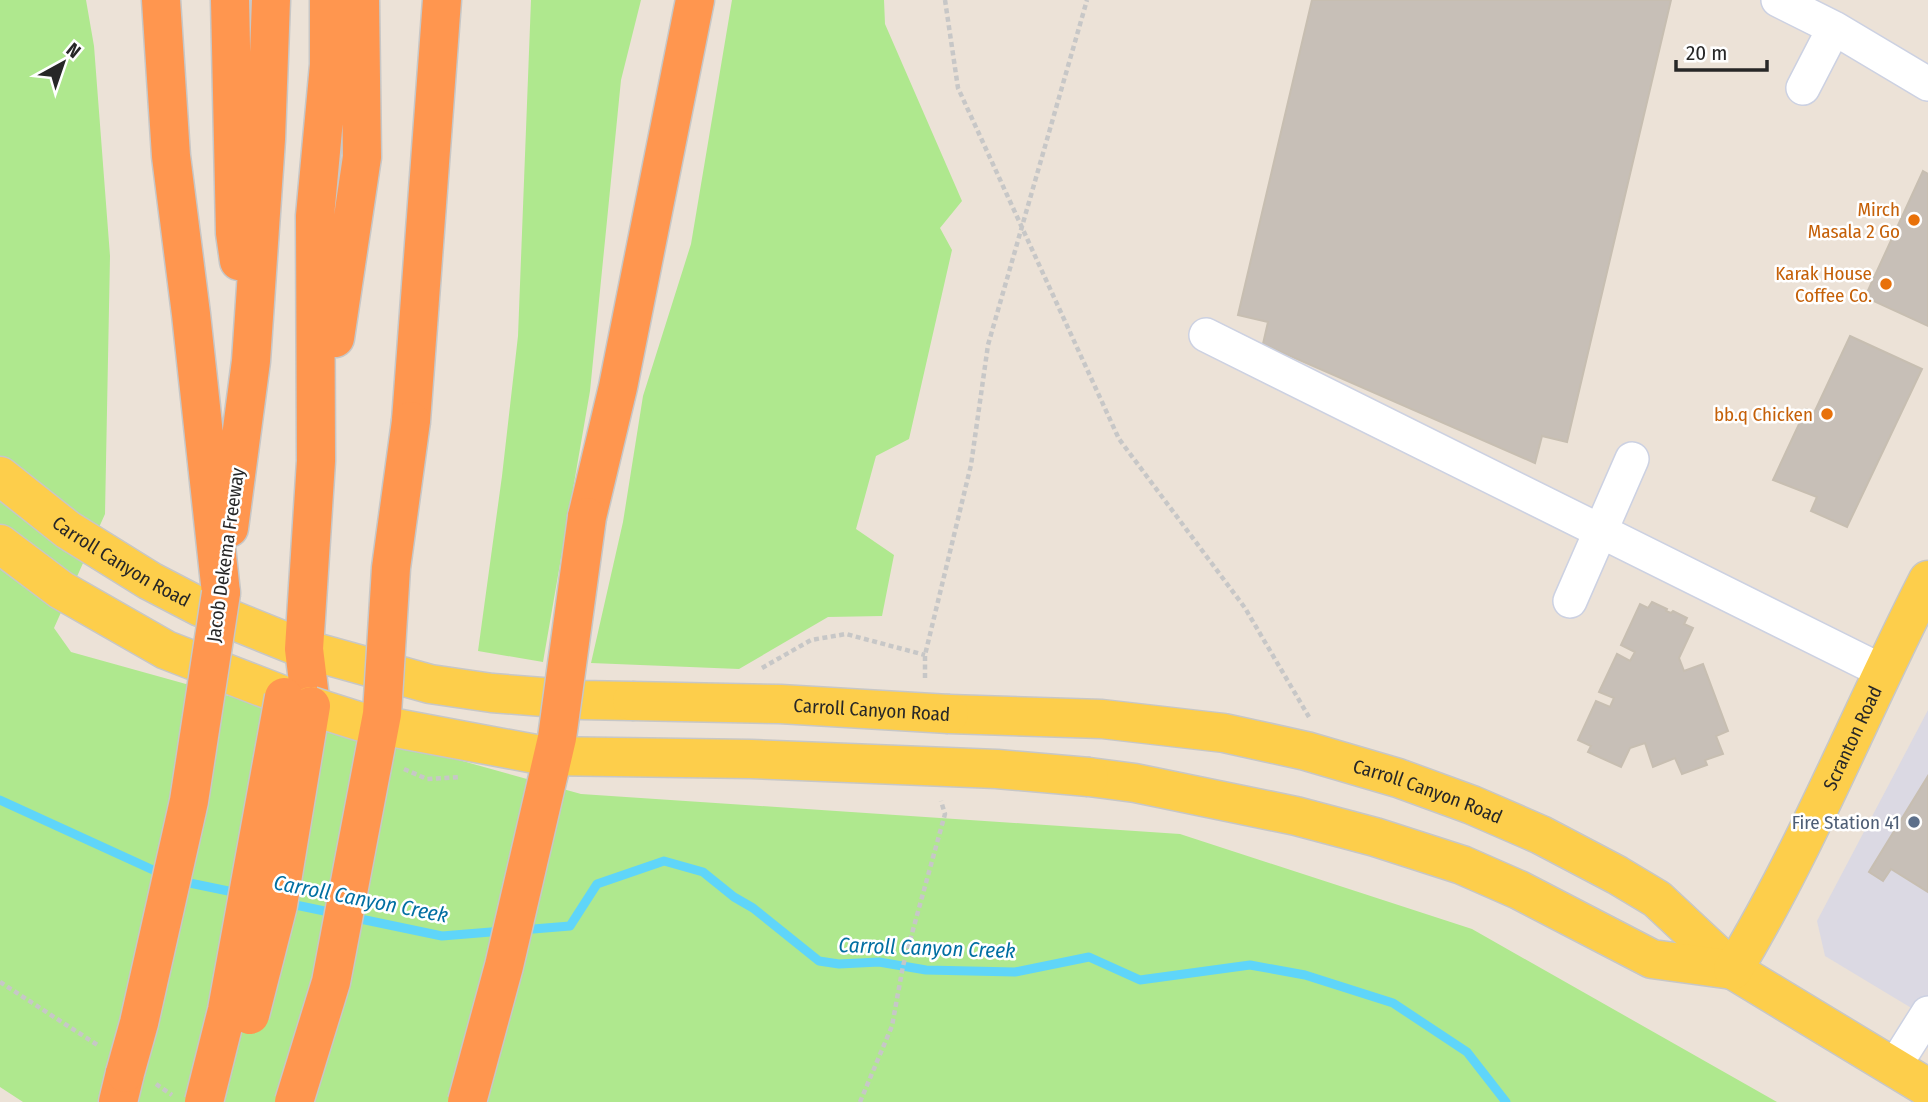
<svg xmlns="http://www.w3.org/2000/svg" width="1928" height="1102" viewBox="0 0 1928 1102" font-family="'Fira Sans Condensed',sans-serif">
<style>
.industrial{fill:#dbd9e3}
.green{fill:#afe88e}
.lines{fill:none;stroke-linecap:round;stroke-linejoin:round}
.stream{stroke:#5fd5f9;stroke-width:9}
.building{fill:#c7bfb7;stroke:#c7beb1;stroke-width:2}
.minor-casing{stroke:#ccd1e2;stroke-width:36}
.major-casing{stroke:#c7c7c7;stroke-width:41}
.highway-casing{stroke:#c7c7c7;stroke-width:41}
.path{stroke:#c7c7c7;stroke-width:4.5;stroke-dasharray:5 3.5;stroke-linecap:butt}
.minor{stroke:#fff;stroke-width:33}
.major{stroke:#fdce4b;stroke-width:38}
.highway{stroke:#ff964f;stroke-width:38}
.major-bridge-casing{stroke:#c7c7c7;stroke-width:41;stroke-linecap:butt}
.highway-bridge-casing{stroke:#c7c7c7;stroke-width:41;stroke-linecap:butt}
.major-bridge{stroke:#fdce4b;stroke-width:38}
.highway-bridge{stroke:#ff964f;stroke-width:38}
.food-dot{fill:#e8710a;stroke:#fff;stroke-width:2.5}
.service-dot{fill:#5c6f8a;stroke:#fff;stroke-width:2.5}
.labels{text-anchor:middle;stroke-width:5;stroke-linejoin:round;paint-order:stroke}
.food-label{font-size:19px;fill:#c56008;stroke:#fff;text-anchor:end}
.street-label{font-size:19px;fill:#272727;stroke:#fff}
.service-label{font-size:19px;fill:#4e5e75;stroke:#fff;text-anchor:end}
.water-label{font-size:21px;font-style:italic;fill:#016fa2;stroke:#fff}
</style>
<rect width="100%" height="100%" fill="#ece2d7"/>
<path class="industrial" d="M 1928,710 L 1928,1018 L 1825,956 L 1817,921 Z"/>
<path class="green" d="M 0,0 L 86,0 L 94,46 L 110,256 L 105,514 L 54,628 L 71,652 L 581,794 L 1180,834 L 1472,929 L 1777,1102 L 23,1102 L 0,1087 Z
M 531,0 L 641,0 L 621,80 L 590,391 L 543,662 L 478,651 L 502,476 L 518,336 Z
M 732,0 L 884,0 L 885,24 L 962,201 L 940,228 L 952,250 L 909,439 L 876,456 L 856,529 L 894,555 L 882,616 L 828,617 L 739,669 L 591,663 L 623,522 L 643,396 L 691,244 Z"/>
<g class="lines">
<path class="stream" d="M 0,800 L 164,875
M 180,881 L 238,893
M 286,903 L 334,913
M 351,917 L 442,936 L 503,931
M 521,930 L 570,926 L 597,884 L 664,861 L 703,872 L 734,897 L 753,908 L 819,961 L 839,964 L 879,962 L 926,970 L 1015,972 L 1089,957 L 1140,980 L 1250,965 L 1305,975 L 1393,1003 L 1467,1052 L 1506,1102"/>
</g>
<path class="building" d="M 1312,0 L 1671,0 L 1567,442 L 1542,436 L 1535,463 L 1263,344 L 1268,322 L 1238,315 Z
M 1923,171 L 1928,174 L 1928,326 L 1865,297 Z
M 1850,336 L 1922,369 L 1847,527 L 1811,511 L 1817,497 L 1773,480 L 1806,409 L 1814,413 Z
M 1652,602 L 1667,609 L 1666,611 L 1671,613 L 1673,611 L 1687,618 L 1684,624 L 1693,628 L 1679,658 L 1684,671 L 1703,664 L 1728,731 L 1716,736 L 1723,754 L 1705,760 L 1707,765 L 1682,774 L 1675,758 L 1653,767 L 1645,743 L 1630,748 L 1621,767 L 1588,752 L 1591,746 L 1578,740 L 1596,701 L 1610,707 L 1614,698 L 1599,692 L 1617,654 L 1630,661 L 1635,652 L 1621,645 L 1640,604 L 1648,608 Z
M 1928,776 L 1928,892 L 1891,869 L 1883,881 L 1869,872 Z"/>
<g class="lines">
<g class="minor-casing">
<path id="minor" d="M 1778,0 L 1834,28 L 1928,84
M 1803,88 L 1834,28
M 1206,335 L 1884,672
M 1570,601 L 1632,459
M 1894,1067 L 1928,1013"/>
</g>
<g class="major-casing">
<g id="major">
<path id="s1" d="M 0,476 L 68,530 L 150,581 L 200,607 L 304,649 L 430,684 L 492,693 L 581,700 L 632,701"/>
<path d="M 0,544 L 61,590 L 166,650 L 311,706"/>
<path id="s2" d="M 949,714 L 1102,719 L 1224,733 L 1306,751 L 1398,778 L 1472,805 L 1541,835 L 1617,875 L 1657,899 L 1733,970 L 1928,1088"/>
<path d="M 1089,777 L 1135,783 L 1296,816 L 1375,837 L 1462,865 L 1519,890 L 1652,959 L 1733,970"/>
<path id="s3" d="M 1733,970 C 1808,846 1862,709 1928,580"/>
</g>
</g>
<g class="highway-casing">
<path id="highway" d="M 161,0 L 171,156 L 191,314 L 221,593
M 230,0 L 235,233 L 239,261
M 335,338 L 362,157 L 360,0
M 411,421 L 442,0
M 587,517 L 618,387 L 695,0
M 229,528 L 251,361 L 266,139 L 271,0
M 311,706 L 304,649 L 316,461 L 315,216 L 329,65 L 329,0
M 118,1102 L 125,1073"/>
</g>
<path class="path" d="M 945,0 L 958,88 L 1119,439 L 1245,608 L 1309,717
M 762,668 L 811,640 L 846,634 L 925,655
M 925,678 L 925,655 L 971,465 L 988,345 L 1087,0
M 404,769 L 427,779 L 460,777
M 0,982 L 99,1046
M 156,1084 L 172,1095
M 860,1102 L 892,1026 L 903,966 L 945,814 L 941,801"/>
<use href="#minor" class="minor"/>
<use href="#major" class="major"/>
<use href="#highway" class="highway"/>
<g class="major-bridge-casing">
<g id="major-bridge">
<path id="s4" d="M 632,701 L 780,704 L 949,714"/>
<path d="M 311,706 L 358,721 L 546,756 L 751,759 L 997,769 L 1089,777"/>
</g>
</g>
<g class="highway-bridge-casing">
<path id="highway-bridge" d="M 250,1015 L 278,905 L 311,706
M 125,1073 L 139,1023 L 189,801 L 221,593
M 204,1102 L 227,1010 L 284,697
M 294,1102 L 331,982 L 382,714 L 391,568 L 411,421
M 467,1102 L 504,966 L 557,738 L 587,517"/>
</g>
<use href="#major-bridge" class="major-bridge"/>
<use href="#highway-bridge" class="highway-bridge"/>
</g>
<g class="food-dot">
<circle cx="1914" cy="220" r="7"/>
<circle cx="1886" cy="284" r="7"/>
<circle cx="1827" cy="414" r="7"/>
</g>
<circle class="service-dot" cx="1914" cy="822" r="7"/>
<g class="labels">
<g class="food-label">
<text x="1900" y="216">Mirch<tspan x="1900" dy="22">Masala 2 Go</tspan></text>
<text x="1872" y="280">Karak House<tspan x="1872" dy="22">Coffee Co.</tspan></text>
<text x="1813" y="421">bb.q Chicken</text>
</g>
<g class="street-label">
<text transform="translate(225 555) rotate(-82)" y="7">Jacob Dekema Freeway</text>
<text dy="7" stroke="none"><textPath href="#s1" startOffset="149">Carroll Canyon Road</textPath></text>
<text dy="7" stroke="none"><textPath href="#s4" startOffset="240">Carroll Canyon Road</textPath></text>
<text dy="7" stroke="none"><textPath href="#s3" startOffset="261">Scranton Road</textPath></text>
<text dy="7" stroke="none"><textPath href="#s2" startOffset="488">Carroll Canyon Road</textPath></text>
</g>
<g class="service-label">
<text x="1900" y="829">Fire Station 41</text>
</g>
<g class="water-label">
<text transform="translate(361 899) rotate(11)" y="7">Carroll Canyon Creek</text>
<text transform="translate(927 948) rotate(2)" y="7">Carroll Canyon Creek</text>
</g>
</g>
<g transform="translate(63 63) rotate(40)" stroke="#ffffff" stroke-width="5" paint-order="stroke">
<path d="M0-5L12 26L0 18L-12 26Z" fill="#272727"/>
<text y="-10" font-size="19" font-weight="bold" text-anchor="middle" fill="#272727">N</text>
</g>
<path d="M1676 60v10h91v-10" fill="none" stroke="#272727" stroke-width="3.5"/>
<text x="1686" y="60" font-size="21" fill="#272727" stroke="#ffffff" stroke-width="5" paint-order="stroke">20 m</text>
</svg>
